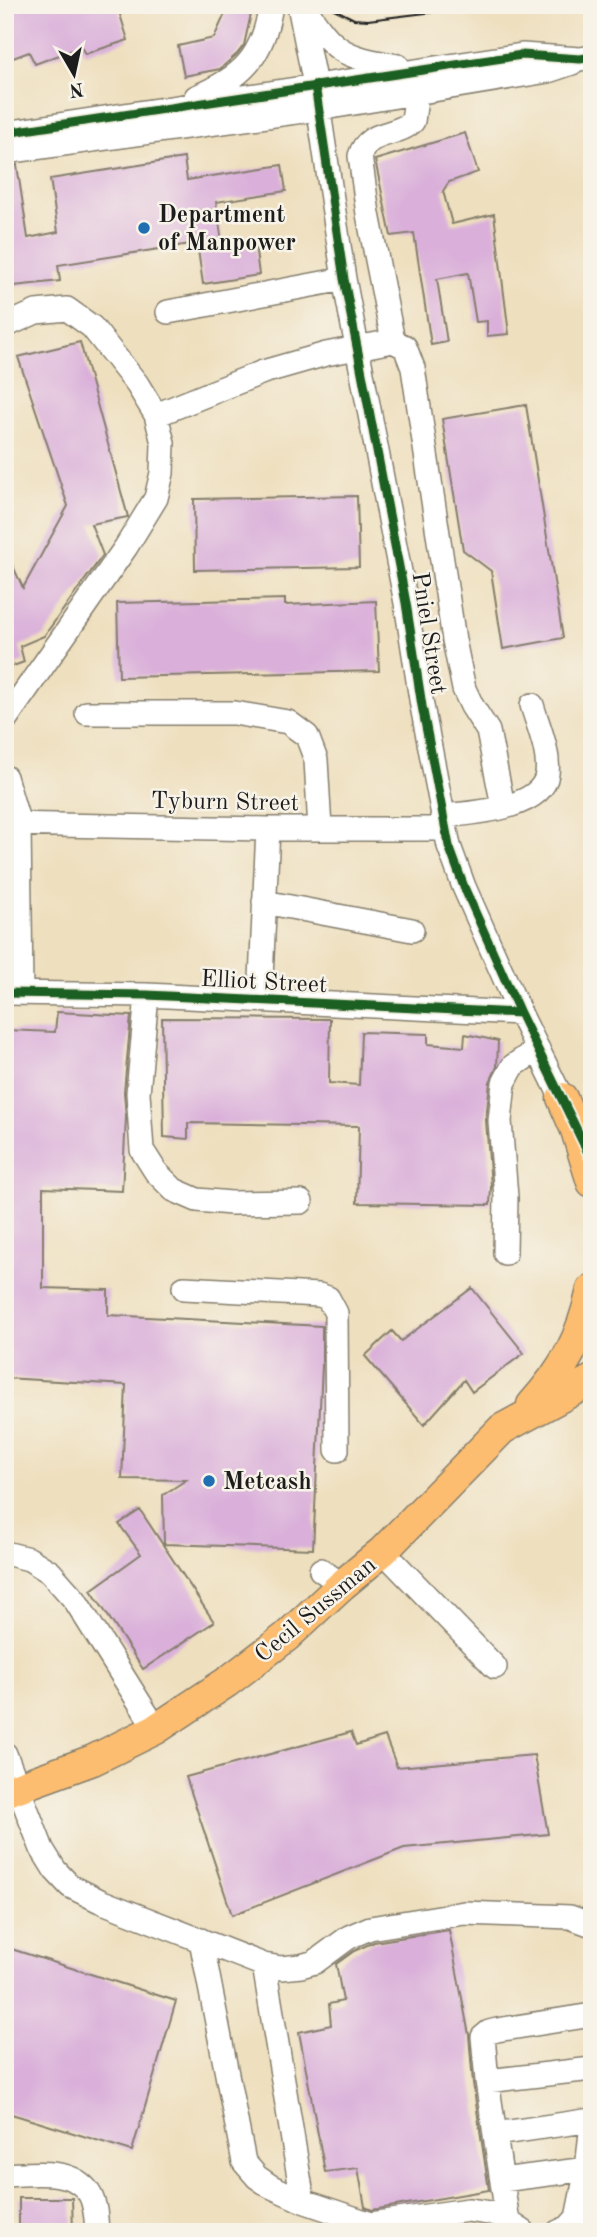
<svg xmlns="http://www.w3.org/2000/svg" width="597" height="2237" viewBox="0 0 597 2237" font-family="'Old Standard TT',serif">
<style>
.building{fill:#dab0da}
.lines{fill:none;stroke-linecap:round;stroke-linejoin:round}
.minor-casing{stroke:#857e6d;stroke-width:26}
.major-casing{stroke:#857e6d;stroke-width:33}
.minor{stroke:#fff;stroke-width:23}
.major{stroke:#fcbd6f;stroke-width:30}
.tram{stroke:#1c1c1c;stroke-width:2}
.cycleway-casing{stroke:#f7f3e8;stroke-width:13}
.cycleway{stroke:#1b5e20;stroke-width:9}
.poi-dot{fill:#1f6fb2;stroke:#f7f3e8;stroke-width:2.5}
.labels{text-anchor:middle;stroke-width:5;stroke-linejoin:round;paint-order:stroke}
.poi-label{font-size:24px;font-weight:bold;fill:#1c1c1c;stroke:#f7f3e8;text-anchor:start}
.street-label{font-size:24px;fill:#1c1c1c;stroke:#f7f3e8}
</style>
<rect width="100%" height="100%" fill="#f7f3e8"/>
<filter id="ink" filterUnits="userSpaceOnUse"><feTurbulence type="fractalNoise" baseFrequency=".0143" numOctaves="2"/><feDisplacementMap in="SourceGraphic" scale="14" xChannelSelector="R" yChannelSelector="G"/><feConvolveMatrix kernelMatrix="1 2 1 2 8 2 1 2 1" color-interpolation-filters="sRGB"/></filter>
<filter id="wash" filterUnits="userSpaceOnUse"><feTurbulence type="fractalNoise" baseFrequency=".00686" numOctaves="4" result="noise"/><feDisplacementMap in="SourceGraphic" scale="28" xChannelSelector="R" yChannelSelector="G"/><feGaussianBlur stdDeviation="1.57" result="paint"/><feColorMatrix in="noise" values="0 0 0 0 0 0 0 0 0 0 0 0 0 0 0 0 0 1.4 0 .05"/><feComposite in="paint" operator="in"/></filter>
<g filter="url(#wash)">
<rect width="100%" height="100%" fill="#eedfbe"/>
<g id="blocks">
<path class="building" d="M 5,5 L 117,5 L 128,40 L 85,54 L 81,47 L 35,64 L 29,52 L 5,61 Z
M 229,5 L 253,5 L 244,45 L 237,54 L 220,69 L 184,76 L 178,46 L 214,38 Z
M 465,133 L 478,172 L 449,182 L 443,191 L 452,224 L 494,214 L 509,334 L 487,336 L 487,321 L 476,322 L 468,273 L 437,279 L 447,342 L 431,345 L 414,233 L 391,236 L 375,160 Z
M 184,158 L 187,180 L 282,165 L 286,191 L 216,202 L 223,248 L 255,244 L 259,275 L 203,284 L 197,243 L 58,265 L 60,281 L 5,287 L 5,166 L 17,165 L 28,238 L 58,232 L 50,179 Z
M 80,342 L 128,517 L 91,524 L 103,555 L 44,636 L 20,646 L 24,662 L 5,669 L 5,549 L 23,588 L 68,506 L 18,357 Z
M 526,405 L 563,638 L 503,649 L 491,571 L 463,550 L 442,419 Z
M 357,496 L 359,567 L 195,570 L 194,499 Z
M 285,599 L 285,605 L 376,601 L 379,671 L 119,677 L 117,603 Z
M 57,1012 L 131,1016 L 124,1092 L 126,1118 L 122,1191 L 43,1188 L 43,1288 L 108,1290 L 108,1315 L 322,1326 L 322,1366 L 313,1549 L 164,1544 L 163,1495 L 186,1480 L 122,1479 L 126,1385 L 5,1378 L 5,1030 L 55,1032 Z
M 162,1018 L 330,1019 L 329,1083 L 359,1085 L 361,1032 L 428,1034 L 428,1044 L 464,1047 L 465,1034 L 498,1041 L 497,1067 L 490,1082 L 486,1120 L 491,1186 L 490,1205 L 357,1203 L 359,1126 L 188,1123 L 188,1139 L 164,1137 Z
M 472,1288 L 524,1353 L 472,1392 L 464,1380 L 424,1425 L 365,1356 L 392,1331 L 401,1341 Z
M 140,1510 L 214,1622 L 143,1669 L 91,1590 L 141,1554 L 119,1524 Z
M 351,1732 L 356,1745 L 385,1736 L 397,1767 L 534,1755 L 548,1834 L 404,1848 L 232,1915 L 186,1777 Z
M 449,1930 L 469,2035 L 473,2083 L 489,2190 L 372,2210 L 365,2207 L 358,2168 L 325,2172 L 299,2032 L 331,2025 L 329,2004 L 343,2001 L 336,1964 L 354,1951 L 374,1942 Z
M 5,1947 L 176,2001 L 132,2151 L 5,2112 Z
M 19,2198 L 72,2198 L 73,2232 L 19,2232 Z"/>
</g>
</g>
<g filter="url(#ink)">
<use href="#blocks" fill-opacity="0" stroke="#857e6d" stroke-width="2"/>
<g class="lines">
<g class="minor-casing">
<path id="minor" d="M 299,5 L 315,85 L 344,279 L 406,603 L 422,706 L 449,846 L 464,887 L 520,1013 L 568,1111
M 303,5 C 335,53 341,56 398,66
M 196,97 C 243,77 263,57 271,5
M 5,133 L 522,55 L 580,59 L 592,57
M 5,152 L 318,109 L 548,71 L 572,63
M 168,312 L 344,279
M 5,326 L 36,312 L 67,309 L 92,327 L 137,384 L 156,415 L 163,443 L 162,473 L 156,498 L 126,547 L 5,720
M 393,341 L 368,214 L 360,156 C 368,129 396,138 413,121 L 417,92
M 156,415 L 263,372 L 326,354 L 393,341 L 405,347 L 413,368 L 454,640 L 464,689 L 472,706 L 488,731 L 503,806
M 87,713 L 234,713 L 288,722 L 307,736 L 316,760 L 320,829
M 5,777 L 19,824 L 21,993
M 442,816 C 470,813 542,810 547,774 C 550,752 538,726 532,705
M 5,824 L 268,829 L 445,829
M 264,902 L 412,930
M 5,993 L 147,995 L 520,1013
M 147,995 L 138,1093 L 142,1150 L 156,1172 L 174,1190 L 197,1200 L 231,1203 L 301,1202
M 260,1000 L 268,829
M 505,1253 L 506,1197 L 500,1121 L 504,1083 L 513,1066 L 538,1049
M 184,1288 L 319,1295 L 328,1298 L 336,1313 L 337,1450
M 383,1551 L 495,1667
M 5,1553 L 29,1559 L 50,1572 L 75,1600 L 156,1729
M 321,1570 L 342,1585
M 5,1754 L 42,1849 L 55,1870 L 70,1886 L 100,1901 L 264,1965 L 281,1968 L 301,1966 L 315,1962 L 349,1937 L 370,1928 L 464,1913 L 570,1917 L 592,1925
M 201,1940 L 244,2162 L 257,2177 L 270,2186 L 303,2201 L 371,2224 L 468,2210 L 497,2214 L 524,2232
M 264,1965 L 303,2201
M 487,2081 L 592,2069
M 495,2134 L 592,2120
M 5,2175 C 32,2174 72,2167 89,2193 C 96,2204 96,2219 97,2232
M 502,2180 L 587,2169
M 508,2222 L 487,2081 L 483,2037 L 489,2032 L 497,2030 L 592,2015
M 558,2232 L 569,2227 L 577,2218 L 587,2169 L 592,2123"/>
</g>
<g class="major-casing">
<path id="major" d="M 562,1098 L 576,1130 L 592,1182
M 532,1405 C 565,1368 581,1339 592,1290
M 5,1792 L 93,1760 L 156,1729 L 227,1682 L 286,1637 L 342,1585 L 383,1551 L 502,1429 L 592,1380"/>
</g>
<use href="#minor" class="minor"/>
<use href="#major" class="major"/>
<path class="tram" d="M 326,5 L 354,19 L 368,20 L 492,5"/>
<g class="cycleway-casing">
<path id="cycleway" d="M 315,85 L 344,279 L 406,603 L 422,706 L 449,846 L 464,887 L 520,1013 L 592,1161
M 5,133 L 522,55 L 580,59 L 592,57
M 5,993 L 147,995 L 520,1013"/>
</g>
<use href="#cycleway" class="cycleway"/>
</g>
</g>
<g class="poi-dot">
<circle cx="144" cy="228" r="7"/>
<circle cx="209" cy="1481" r="7"/>
</g>
<g class="labels">
<g class="poi-label">
<text x="158" y="222">Department<tspan x="158" dy="28">of Manpower</tspan></text>
<text x="223" y="1489">Metcash</text>
</g>
<g class="street-label">
<text transform="translate(430 633) rotate(81)" y="8">Pniel Street</text>
<text transform="translate(225 801) rotate(1)" y="8">Tyburn Street</text>
<text transform="translate(264 981) rotate(3)" y="8">Elliot Street</text>
<text transform="translate(315 1609) rotate(-40)" y="8">Cecil Sussman</text>
</g>
</g>
<rect width="597" height="2237" fill="none" stroke="#f7f3e8" stroke-width="28"/>
<g transform="translate(74 74) rotate(171)" stroke="#f7f3e8" stroke-width="5" paint-order="stroke">
<path d="M0-5L12 26L0 18L-12 26Z" fill="#1c1c1c"/>
<text y="-10" font-size="19" font-weight="bold" text-anchor="middle" fill="#1c1c1c">N</text>
</g>
</svg>
